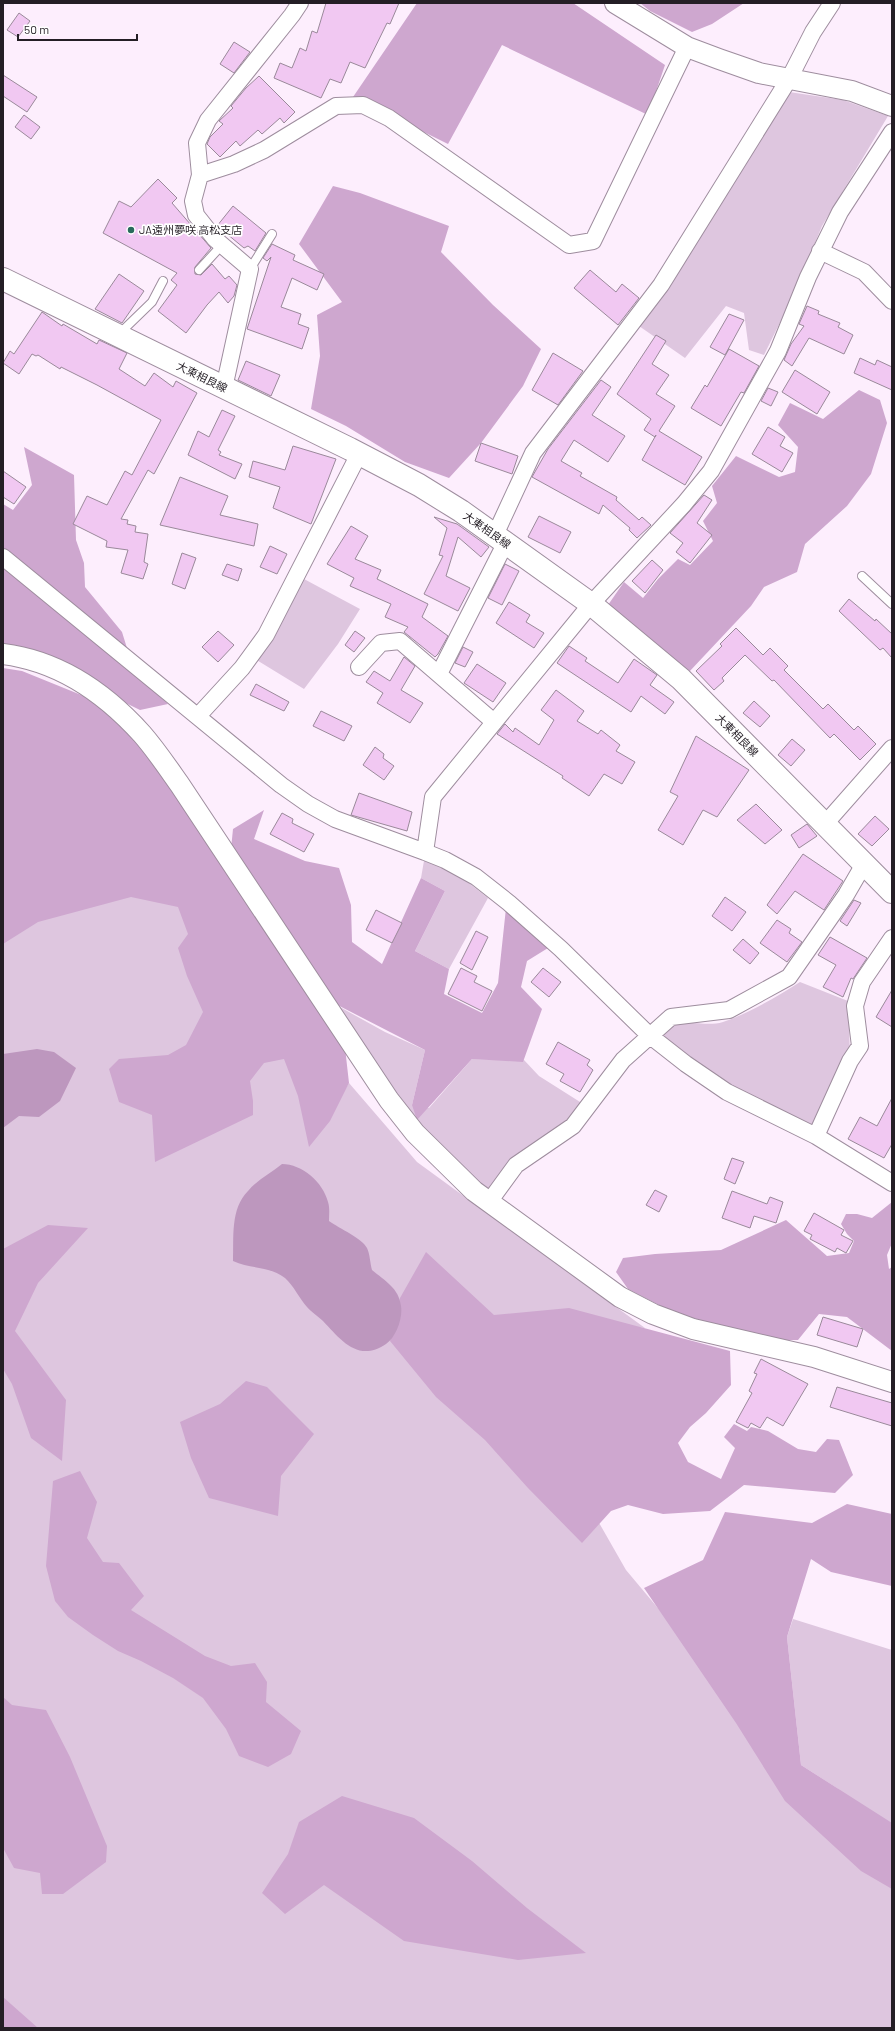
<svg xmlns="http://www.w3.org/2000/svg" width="895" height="2031" viewBox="0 0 895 2031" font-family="Barlow,'Noto Sans JP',sans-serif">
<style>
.green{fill:#dec6df}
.forest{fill:#cea7cf}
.water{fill:#bd97be}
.building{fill:#f1c8f2;stroke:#9a899a}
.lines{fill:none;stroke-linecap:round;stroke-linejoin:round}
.service-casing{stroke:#9e8d9e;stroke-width:10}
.minor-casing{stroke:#9e8d9e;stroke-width:18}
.tertiary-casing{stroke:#9e8d9e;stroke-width:22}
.secondary-casing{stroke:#9e8d9e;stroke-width:24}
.service{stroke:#fff;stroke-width:8}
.minor{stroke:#fff;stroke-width:16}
.tertiary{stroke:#fff;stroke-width:20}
.secondary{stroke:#fff;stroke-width:22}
.poi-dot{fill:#286a5b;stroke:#fff;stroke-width:1.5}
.labels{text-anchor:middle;stroke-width:3.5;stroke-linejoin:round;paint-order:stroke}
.poi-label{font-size:11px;fill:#241e25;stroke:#fff;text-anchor:start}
.street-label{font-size:11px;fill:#241e25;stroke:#fff}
</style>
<rect width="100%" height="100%" fill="#fdeefd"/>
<path class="green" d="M 789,92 L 843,100 L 888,116 L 822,226 L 791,300 L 764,355 L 749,350 L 744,313 L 726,306 L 685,358 L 639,326 Z
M 304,579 L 360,609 L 338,644 L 304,689 L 255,659 Z
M 425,855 L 461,877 L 488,898 L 449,969 L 415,951 L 445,891 L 421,878 Z
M 3,878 L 194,901 L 249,974 L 320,1130 L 349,1083 L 417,1162 L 645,1328 L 494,1315 L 498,1346 L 626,1570 L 688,1644 L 777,1762 L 840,1790 L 801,1765 L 787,1637 L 793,1619 L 892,1650 L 892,2028 L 3,2028 Z
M 800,982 L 848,1001 L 850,1055 L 816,1136 L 730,1089 L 661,1037 C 678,1012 700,1029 723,1022 C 748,1014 778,996 800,982 Z
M 320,996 L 385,1032 L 425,1050 L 412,1105 L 429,1108 L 472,1059 L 524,1060 L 539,1076 L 588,1107 L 488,1199 L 406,1115 Z"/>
<path class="forest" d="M 417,3 L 573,3 L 665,65 L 648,115 L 502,45 L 448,144 L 353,97 Z
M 640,3 L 744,3 L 712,24 L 692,32 L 650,11 Z
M 333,186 L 360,193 L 449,226 L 441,252 L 493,305 L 541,349 L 523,386 L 481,443 L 449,478 L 405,462 L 346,426 L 311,409 L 320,356 L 317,315 L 342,302 L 299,244 Z
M 859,390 L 880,400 L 887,423 L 871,474 L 847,506 L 805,544 L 797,572 L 764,587 L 751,606 L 689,672 L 668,664 L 657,644 L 624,622 L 608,605 L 624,582 L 643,598 L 658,579 L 678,559 L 690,565 L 713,541 L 703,521 L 717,503 L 712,486 L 736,456 L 779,477 L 795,472 L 798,447 L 778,425 L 790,403 L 823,419 Z
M 24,447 L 74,475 L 76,540 L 84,563 L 85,587 L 122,632 L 135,674 L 168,704 L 140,710 L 56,669 L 3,651 L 3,504 L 13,510 L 32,485 Z
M 3,668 L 22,671 L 101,703 L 147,748 L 343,1030 L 349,1083 L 330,1121 L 309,1147 L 298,1096 L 284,1059 L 264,1063 L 250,1081 L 253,1101 L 253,1115 L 155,1162 L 152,1115 L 119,1102 L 109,1069 L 119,1059 L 168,1055 L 186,1045 L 203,1012 L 187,976 L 178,948 L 188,934 L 178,907 L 131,897 L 38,922 L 3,944 Z
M 264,810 L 254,839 L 305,861 L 339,868 L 351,905 L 352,942 L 382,964 L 421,878 L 445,891 L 415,951 L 449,969 L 444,994 L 482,1013 L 498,983 L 506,908 L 548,948 L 527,961 L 521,987 L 542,1009 L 523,1062 L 472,1059 L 417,1120 L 412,1105 L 425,1050 L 320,996 L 231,849 L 233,829 Z
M 892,1202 L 892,1243 L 887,1255 L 889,1269 L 892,1267 L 892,1351 L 847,1317 L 819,1314 L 798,1340 L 772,1340 L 723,1330 L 663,1307 L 628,1289 L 616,1272 L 623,1258 L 655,1254 L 721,1250 L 786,1220 L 827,1256 L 849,1253 L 854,1241 L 847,1234 L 841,1224 L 846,1214 L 857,1214 L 872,1218 Z
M 48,1225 L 88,1228 L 38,1283 L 15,1331 L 66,1400 L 62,1461 L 31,1438 L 12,1384 L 3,1369 L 3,1249 Z
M 426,1252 L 494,1315 L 569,1308 L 730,1351 L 731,1385 L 706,1413 L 690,1427 L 678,1443 L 688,1462 L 721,1479 L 735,1448 L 724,1437 L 734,1424 L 747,1431 L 751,1427 L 768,1431 L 798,1449 L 816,1452 L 827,1439 L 839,1440 L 853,1475 L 835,1493 L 744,1485 L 710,1511 L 663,1514 L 628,1505 L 611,1511 L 582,1543 L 528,1488 L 485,1440 L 436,1397 L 390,1341 L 400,1298 Z
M 246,1381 L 267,1387 L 314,1434 L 281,1476 L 278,1516 L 209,1498 L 191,1458 L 180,1422 L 220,1404 Z
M 80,1471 L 97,1502 L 87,1538 L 103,1562 L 119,1563 L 144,1596 L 131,1610 L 205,1656 L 231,1666 L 255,1663 L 267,1682 L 266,1702 L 301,1731 L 291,1754 L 268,1767 L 239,1756 L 226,1729 L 203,1698 L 173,1678 L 141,1661 L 118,1651 L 93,1635 L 68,1617 L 55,1601 L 46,1566 L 53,1481 Z
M 847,1504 L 892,1514 L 892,1586 L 831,1572 L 811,1559 L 787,1637 L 801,1765 L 892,1823 L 892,1889 L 861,1871 L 785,1801 L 736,1723 L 644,1588 L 703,1560 L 725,1512 L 812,1523 Z
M 3,1697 L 12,1705 L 46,1710 L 70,1757 L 107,1846 L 106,1862 L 63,1894 L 42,1894 L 40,1873 L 14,1868 L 3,1848 Z
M 342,1796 L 414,1818 L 472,1861 L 527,1908 L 586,1953 L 518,1960 L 404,1941 L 324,1885 L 285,1914 L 262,1893 L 288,1854 L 299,1822 Z
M 3,1997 L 38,2028 L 3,2028 Z"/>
<path class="water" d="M 37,1049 L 54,1052 L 76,1068 L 60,1101 L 39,1117 L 19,1116 L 3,1128 L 3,1054 Z
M 282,1164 C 302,1164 323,1182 328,1202 C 330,1208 329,1215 329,1221 C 340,1229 362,1238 367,1248 C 370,1254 370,1263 372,1270 C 385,1281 399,1288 401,1306 C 403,1318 396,1337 386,1344 C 358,1363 341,1340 323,1321 C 318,1316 311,1312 307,1307 C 299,1298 294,1286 285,1278 C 269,1266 250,1269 233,1261 C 234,1238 230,1209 248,1191 C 257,1180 271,1173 282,1164 Z"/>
<path class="building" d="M 326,3 L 399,3 L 390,24 L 387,23 L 365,68 L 350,62 L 341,83 L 330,79 L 321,98 L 274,78 L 280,63 L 292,68 L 300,48 L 306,51 L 312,31 L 317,33 Z
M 19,13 L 30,21 L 18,37 L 7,30 Z
M 234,42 L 250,52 L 234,73 L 220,64 Z
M 3,75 L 37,97 L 27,112 L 3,96 Z
M 259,76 L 295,112 L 284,123 L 280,118 L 262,134 L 258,130 L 240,146 L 236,141 L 220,157 L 207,144 L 210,137 L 223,124 L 219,121 L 233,108 L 231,106 L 246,88 Z
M 24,115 L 40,127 L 31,139 L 15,127 Z
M 158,179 L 177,198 L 172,203 L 211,248 L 195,267 L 195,274 L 201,275 L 212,264 L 225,279 L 229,276 L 237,285 L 234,296 L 228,303 L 219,292 L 207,305 L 186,333 L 158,311 L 177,285 L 171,280 L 177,273 L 103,233 L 119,201 L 131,207 Z
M 233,206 L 266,233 L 255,251 L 248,246 L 244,248 L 227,234 L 225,235 L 217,226 Z
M 272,244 L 295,255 L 293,260 L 324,274 L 317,290 L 292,278 L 281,307 L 301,314 L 298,324 L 309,328 L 302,349 L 247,329 L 271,257 L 267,261 L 263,258 Z
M 590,270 L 616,292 L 622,284 L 639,298 L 618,325 L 574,288 Z
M 119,274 L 144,291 L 122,323 L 95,309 Z
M 807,306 L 819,311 L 818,314 L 840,323 L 838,327 L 853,335 L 844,354 L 809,338 L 792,366 L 784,360 L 791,344 L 804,326 L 799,324 Z
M 42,312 L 62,326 L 63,324 L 97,344 L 99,340 L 127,353 L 119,369 L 145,386 L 154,373 L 173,387 L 176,381 L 197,393 L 154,474 L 148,470 L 121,519 L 128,520 L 127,524 L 136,526 L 135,532 L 148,534 L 144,562 L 148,564 L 143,579 L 121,573 L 128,550 L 106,547 L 107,541 L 73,524 L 87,496 L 107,505 L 125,471 L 132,475 L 161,420 L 97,385 L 61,367 L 60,369 L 38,355 L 36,356 L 32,354 L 19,374 L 3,363 L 10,351 L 14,354 Z
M 729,314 L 744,320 L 725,355 L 710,347 Z
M 656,335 L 666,341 L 652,364 L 669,375 L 656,394 L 675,406 L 659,431 L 702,457 L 685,485 L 642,460 L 656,435 L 655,437 L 644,430 L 651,419 L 617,394 Z
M 729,349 L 759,366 L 744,393 L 741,392 L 721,426 L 691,408 L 705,385 L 707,387 Z
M 553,353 L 583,371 L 558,405 L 532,390 Z
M 860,358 L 875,365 L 877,360 L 892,367 L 892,390 L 854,373 Z
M 246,361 L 280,375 L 271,396 L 238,380 Z
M 795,370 L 830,392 L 817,414 L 782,392 Z
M 601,380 L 611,387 L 592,415 L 625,436 L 608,462 L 574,440 L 561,461 L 582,473 L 580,476 L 617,497 L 616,500 L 639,520 L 642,517 L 651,525 L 637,538 L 629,530 L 630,528 L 603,505 L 599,514 L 532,477 L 548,449 Z
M 768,388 L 778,392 L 771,406 L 761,401 Z
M 222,410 L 235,416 L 218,450 L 221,452 L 219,455 L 242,464 L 235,479 L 188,455 L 198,431 L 209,437 Z
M 768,427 L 785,437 L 780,446 L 793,453 L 782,472 L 752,454 Z
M 481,443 L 518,456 L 512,474 L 475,461 Z
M 293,446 L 336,459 L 311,524 L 273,508 L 280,487 L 249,477 L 253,461 L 285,470 Z
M 3,471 L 26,487 L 14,504 L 3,497 Z
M 180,477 L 228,496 L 220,515 L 258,524 L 254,546 L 160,525 Z
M 704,495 L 712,500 L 697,523 L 712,535 L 690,563 L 676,552 L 683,543 L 670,533 Z
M 539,516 L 571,532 L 560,553 L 528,537 Z
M 434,517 L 457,524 L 489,547 L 481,557 L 458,537 L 446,576 L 470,588 L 458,611 L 424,594 L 443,556 L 439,555 L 447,528 Z
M 351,526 L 368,536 L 355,559 L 381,570 L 377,579 L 428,604 L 422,617 L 448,636 L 438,654 L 435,657 L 404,632 L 408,627 L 385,617 L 391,604 L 350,586 L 354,578 L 327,564 Z
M 270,546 L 287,554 L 277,574 L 260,567 Z
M 182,553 L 196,558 L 185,589 L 172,584 Z
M 652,560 L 663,570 L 645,593 L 632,581 Z
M 227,564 L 242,569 L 238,581 L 222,575 Z
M 505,564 L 519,571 L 502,605 L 488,598 Z
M 849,599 L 875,621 L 876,619 L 892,634 L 892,658 L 883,648 L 880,650 L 839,611 Z
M 509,602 L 530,615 L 526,622 L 544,633 L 534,648 L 496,623 Z
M 736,628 L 763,655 L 770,648 L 788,666 L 784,670 L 823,709 L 828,704 L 854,730 L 858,726 L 876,744 L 860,760 L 834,734 L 830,738 L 774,680 L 772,681 L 745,655 L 722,678 L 724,681 L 714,690 L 696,671 L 722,646 L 720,644 Z
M 218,631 L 234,645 L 218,662 L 202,647 Z
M 355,631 L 365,638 L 354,652 L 345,645 Z
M 569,646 L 587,658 L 585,661 L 618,683 L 634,659 L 657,675 L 650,685 L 674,702 L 665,714 L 641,696 L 631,712 L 557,663 Z
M 463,647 L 473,652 L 465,667 L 455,663 Z
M 404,657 L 415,666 L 401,690 L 423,703 L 410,723 L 377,703 L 383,693 L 366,682 L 374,671 L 390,681 Z
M 477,664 L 506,683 L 493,702 L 464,683 Z
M 256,684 L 289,702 L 284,711 L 250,695 Z
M 556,690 L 584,711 L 577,721 L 598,734 L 601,730 L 620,745 L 616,751 L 635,762 L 622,784 L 604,774 L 589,796 L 562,778 L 563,776 L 497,734 L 505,724 L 513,732 L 515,728 L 539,745 L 554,720 L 541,710 Z
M 754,701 L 770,716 L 760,727 L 743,713 Z
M 321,711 L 352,726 L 344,741 L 313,726 Z
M 696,736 L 749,770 L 717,817 L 703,810 L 683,845 L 658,830 L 678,796 L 670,792 Z
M 792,739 L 805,750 L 791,766 L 778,755 Z
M 375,747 L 384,754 L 383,758 L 394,766 L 384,780 L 363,765 Z
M 359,793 L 412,812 L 407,831 L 351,815 Z
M 756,804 L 782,830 L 765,844 L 737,820 Z
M 282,813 L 293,819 L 292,823 L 314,834 L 304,852 L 270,834 Z
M 875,816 L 889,829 L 872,846 L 858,834 Z
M 807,824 L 817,836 L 799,848 L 791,835 Z
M 803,854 L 843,881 L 824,910 L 795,891 L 777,914 L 767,905 Z
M 725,897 L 746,912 L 732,931 L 712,916 Z
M 854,900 L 861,903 L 847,926 L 840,921 Z
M 376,910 L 402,923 L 392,943 L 366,930 Z
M 777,920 L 791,929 L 789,933 L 802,942 L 787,962 L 760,943 Z
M 476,931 L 488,937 L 472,970 L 460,963 Z
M 830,937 L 867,958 L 853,979 L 851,978 L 843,997 L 823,987 L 836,965 L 818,955 Z
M 743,939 L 759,953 L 750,964 L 733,950 Z
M 461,968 L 477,976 L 474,982 L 492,991 L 482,1011 L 448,994 Z
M 543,968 L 561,982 L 549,997 L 531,982 Z
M 892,990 L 892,1027 L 876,1017 Z
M 558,1042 L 590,1060 L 587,1065 L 593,1070 L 580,1092 L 560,1081 L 564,1074 L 546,1064 Z
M 892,1098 L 892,1144 L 884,1158 L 848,1139 L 860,1117 L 877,1126 Z
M 732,1158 L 744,1162 L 735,1184 L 724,1179 Z
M 655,1190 L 667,1196 L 659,1212 L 646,1205 Z
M 732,1191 L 767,1204 L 770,1197 L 783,1202 L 776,1223 L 754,1216 L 750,1228 L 722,1218 Z
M 814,1213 L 844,1230 L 841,1235 L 853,1241 L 846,1253 L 837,1248 L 835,1252 L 810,1239 L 812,1235 L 804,1231 Z
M 823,1317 L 863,1329 L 857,1347 L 817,1335 Z
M 761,1359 L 808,1384 L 783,1426 L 767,1417 L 760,1428 L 751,1423 L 748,1428 L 736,1422 L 752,1393 L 749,1391 L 757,1374 L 754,1373 Z
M 837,1387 L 892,1403 L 892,1426 L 830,1407 Z"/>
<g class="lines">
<g class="service-casing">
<path id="service" d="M 250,269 L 272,234
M 199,270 L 222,245
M 118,335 L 152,302 L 163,281
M 862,576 L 892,604"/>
</g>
<g class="minor-casing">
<path id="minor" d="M 200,175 L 234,164 L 264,150 L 336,106 L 363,105 L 389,118 L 569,245 L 593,241 L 687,47
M 820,251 L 864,272 L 892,301
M 224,388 L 250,269 L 215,239 L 196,215 L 193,201 L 200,175 L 197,143 L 208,120 L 292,15 L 300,3
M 495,535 L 533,453 L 661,285 L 789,79 L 813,32 L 832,3
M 3,557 L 281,785 L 308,804 L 335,819 L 425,852 L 445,860 L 476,877 L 509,903 L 561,949 L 649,1035 L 686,1064 L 727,1092 L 816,1136 L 892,1183
M 359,667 L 381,643 L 400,641 L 494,722
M 439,674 L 506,542
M 198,716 L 242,668 L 266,635 L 359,454
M 825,824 L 892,748
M 425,852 L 433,797 L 591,604 L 684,504 L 711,471 L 778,351 L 808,277 L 840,212 L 892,132
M 816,1136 L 850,1061 L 860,1046 L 855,1006 L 862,982 L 892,938
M 489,1202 L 516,1165 L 573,1126 L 623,1060 L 671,1017 L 729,1010 L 789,977 L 846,895 L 864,864"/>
</g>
<g class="tertiary-casing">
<path id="tertiary" d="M 615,3 L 687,47 L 719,59 L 759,73 L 852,91 L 892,106
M 3,654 C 59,661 105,693 142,734 C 156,750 168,768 180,785 L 389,1100 L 415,1133 L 474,1191 L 620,1297 L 653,1314 L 693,1329 L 814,1357 L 892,1382"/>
</g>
<g class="secondary-casing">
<path id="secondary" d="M 3,279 L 350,449 L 419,485 L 461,511 L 591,604 L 681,679 L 892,892"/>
</g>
<use href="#service" class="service"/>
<use href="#minor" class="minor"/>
<use href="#tertiary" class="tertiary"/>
<use href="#secondary" class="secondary"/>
</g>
<circle class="poi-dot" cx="131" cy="230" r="4"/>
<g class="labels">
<g class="poi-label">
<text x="139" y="234">JA遠州夢咲 高松支店</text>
</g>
<g class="street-label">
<text transform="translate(202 377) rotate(26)" y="4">大東相良線</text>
<text transform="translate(487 530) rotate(35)" y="4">大東相良線</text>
<text transform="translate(737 735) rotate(45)" y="4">大東相良線</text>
</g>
</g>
<rect width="895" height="2031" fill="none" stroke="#241e25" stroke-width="8"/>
<path d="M18 34v6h119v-6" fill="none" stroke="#241e25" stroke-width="2"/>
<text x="24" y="34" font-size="12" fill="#241e25" stroke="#ffffff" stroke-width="3" paint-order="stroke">50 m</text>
</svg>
